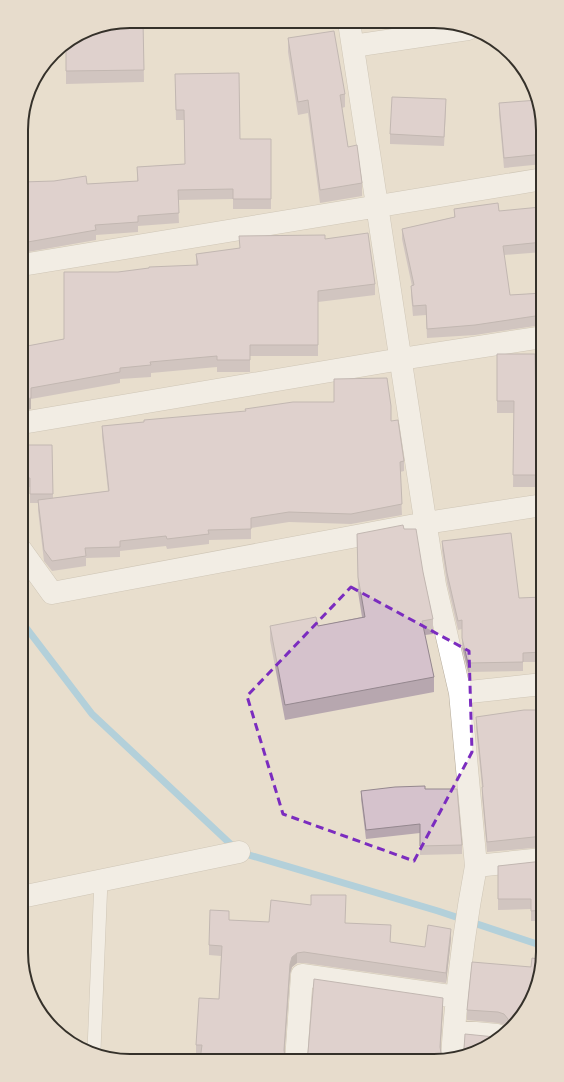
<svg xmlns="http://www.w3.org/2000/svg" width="564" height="1082" viewBox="0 0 564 1082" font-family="'Times New Roman',serif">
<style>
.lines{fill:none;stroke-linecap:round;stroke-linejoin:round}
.stream{stroke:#73bee8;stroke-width:7}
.lane-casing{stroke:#b3a999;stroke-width:14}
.street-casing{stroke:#b3a999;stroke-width:23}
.lane{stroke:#fff;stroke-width:13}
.street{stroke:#fff;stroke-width:22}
.wall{fill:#b7a7af}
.shaded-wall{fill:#95888f}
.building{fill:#d5c2cc;stroke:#95888f}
.marked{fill:none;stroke:#7b2cbf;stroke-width:3;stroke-dasharray:8 5;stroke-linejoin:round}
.rim{fill:none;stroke:#35312a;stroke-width:2}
</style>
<rect width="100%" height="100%" fill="#e8decd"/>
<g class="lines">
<path class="stream" d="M 21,621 L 92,714 L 239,852 L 438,911 L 543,946"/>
<g class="lane-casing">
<path id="lane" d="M 94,1050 L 101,880"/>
</g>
<g class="street-casing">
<path id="street" d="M 349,22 L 435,585 L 460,693 L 476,866 L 543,859
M 353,46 L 468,29
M 22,265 L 543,179
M 22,423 L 401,359 L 543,337
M 21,550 L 52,593 L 426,523 L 543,505
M 460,693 L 543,684
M 21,897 L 239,852
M 454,1031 L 497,1035
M 452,1058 C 456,994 464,929 476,866
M 296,1061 L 302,975 L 457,997"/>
</g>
<use href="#lane" class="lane"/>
<use href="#street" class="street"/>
</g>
<path class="wall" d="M 128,22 L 143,22 L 144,82 L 66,84 L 66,43 Z
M 372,23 L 424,23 L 385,29 L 372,29 Z
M 288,38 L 345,94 L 345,107 L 342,108 L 348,147 L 362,183 L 362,196 L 320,203 L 308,113 L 298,115 L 288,52 Z
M 175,84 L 240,139 L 271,139 L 271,209 L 233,209 L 233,199 L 178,200 L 179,223 L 138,226 L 138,232 L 96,235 L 96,240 L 22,253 L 22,182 L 87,184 L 137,181 L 137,167 L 185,164 L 184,120 L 176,120 Z
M 499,103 L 543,130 L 543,164 L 504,168 L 499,114 Z
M 446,109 L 444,146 L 390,144 L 390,134 Z
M 454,209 L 499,211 L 543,211 L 543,252 L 504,255 L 510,295 L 543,293 L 543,320 L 542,321 L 542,325 L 475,335 L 427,338 L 426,315 L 413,316 L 411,295 L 411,286 L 412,286 L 402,239 L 402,229 L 454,217 Z
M 325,239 L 375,284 L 375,295 L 318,302 L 318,356 L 250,356 L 250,372 L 217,372 L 217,367 L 151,373 L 151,377 L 120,379 L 120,383 L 31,399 L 31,409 L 22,411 L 22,347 L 64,339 L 118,272 L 196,266 L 196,254 Z
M 497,354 L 536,410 L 543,410 L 543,482 L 540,482 L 540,487 L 513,487 L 514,413 L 497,413 Z
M 391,421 L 404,461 L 404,471 L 400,472 L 402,515 L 351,524 L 289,522 L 251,528 L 251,539 L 209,540 L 209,544 L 167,549 L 166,546 L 120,551 L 120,557 L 86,558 L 86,566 L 52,571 L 44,561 L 38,510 L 38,503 L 30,503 L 30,487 L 22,488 L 22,445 L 52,445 L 53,498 L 108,491 L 102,436 L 102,426 Z
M 404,529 L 423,572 L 433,619 L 433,634 L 425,635 L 434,677 L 434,692 L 285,720 L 270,640 L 270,626 L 318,626 L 362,617 L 358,592 L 357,534 Z
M 442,541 L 519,598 L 543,597 L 543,662 L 523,662 L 523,671 L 468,672 L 462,647 L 462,629 L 458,630 L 447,583 L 442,550 Z
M 543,710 L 543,847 L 487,852 L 482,797 L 482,787 L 476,728 L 476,717 Z
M 425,789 L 462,845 L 462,854 L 420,855 L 420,833 L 366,839 L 361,799 L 361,791 Z
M 543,861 L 543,921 L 531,921 L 531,909 L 498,910 L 498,866 Z
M 229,920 L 269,922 L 345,923 L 391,935 L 390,942 L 425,947 L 451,939 L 446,983 L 304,963 L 297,963 L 292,967 L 290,974 L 284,1052 L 196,1055 L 196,1045 L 219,999 L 221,956 L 209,955 L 209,945 Z
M 531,967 L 520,1019 L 507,1028 L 504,1025 L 498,1023 L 467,1020 L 467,1010 Z"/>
<path class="shaded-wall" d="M 31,398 L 31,409 L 22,411 L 22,400 Z
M 451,929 L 451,939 L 446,983 L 446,973 Z
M 297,953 L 297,963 L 292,967 L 290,974 L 284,1060 L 284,1050 L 290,964 L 292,957 Z
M 443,998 L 443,1008 L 440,1058 L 440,1047 Z"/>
<path class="building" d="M 128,21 L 128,22 L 143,22 L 144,70 L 66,71 L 66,43 L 88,29 Z
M 334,31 L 345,94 L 340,95 L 348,147 L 357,145 L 362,183 L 320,190 L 308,100 L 298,102 L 288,38 Z
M 239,73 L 240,139 L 271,139 L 271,199 L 233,199 L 233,189 L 178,190 L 179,213 L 138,216 L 138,222 L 95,225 L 96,230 L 22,243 L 22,182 L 54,181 L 86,176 L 87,184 L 138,181 L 137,167 L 185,164 L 184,110 L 176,110 L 175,74 Z
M 392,97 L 446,99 L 444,137 L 390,134 Z
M 538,100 L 543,130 L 543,154 L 504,158 L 499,103 Z
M 498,203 L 499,211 L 541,207 L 541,211 L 543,211 L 543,242 L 503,246 L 510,295 L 543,293 L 543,311 L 542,311 L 542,315 L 475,325 L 427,329 L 426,305 L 413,306 L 411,286 L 414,285 L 402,229 L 455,217 L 454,209 Z
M 368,233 L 375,284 L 318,291 L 318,345 L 250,345 L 250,360 L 217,360 L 217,356 L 150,362 L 151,365 L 120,368 L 120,372 L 31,388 L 31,398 L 22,400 L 22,347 L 64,339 L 64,272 L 118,272 L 149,268 L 149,267 L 198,265 L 196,254 L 240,248 L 239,236 L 325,235 L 325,239 Z
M 497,354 L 535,354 L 536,410 L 543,410 L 543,470 L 540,470 L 540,475 L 513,475 L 514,401 L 497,401 Z
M 387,378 L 391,406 L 391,421 L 398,420 L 404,461 L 400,462 L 402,504 L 351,514 L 289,512 L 251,518 L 251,529 L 208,530 L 209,534 L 167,539 L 166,536 L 120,541 L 120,547 L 85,548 L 86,556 L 52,561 L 44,550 L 38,500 L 109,491 L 102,426 L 144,422 L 144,420 L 246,411 L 245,409 L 293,402 L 334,402 L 334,379 Z
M 22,445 L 52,445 L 53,494 L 30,494 L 30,478 L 22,478 Z
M 403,525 L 404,529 L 416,529 L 423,572 L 433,619 L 422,621 L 434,677 L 285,705 L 270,626 L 316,617 L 318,626 L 365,617 L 358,577 L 357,534 Z
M 511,533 L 519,598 L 543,597 L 543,652 L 523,653 L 523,662 L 468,663 L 462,638 L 462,620 L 458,621 L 447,573 L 442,541 Z
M 524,710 L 543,710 L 543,836 L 487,842 L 482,787 L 483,787 L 476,717 Z
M 425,786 L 425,789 L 457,789 L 462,845 L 420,846 L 420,824 L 366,830 L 361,791 L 395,787 Z
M 543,861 L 543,910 L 531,911 L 531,899 L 498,899 L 498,866 Z
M 311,895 L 346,895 L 345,923 L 391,925 L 390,942 L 425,947 L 428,925 L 451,929 L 446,973 L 304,952 L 297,953 L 292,957 L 290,964 L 284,1050 L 285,1057 L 289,1061 L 200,1060 L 202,1045 L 196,1045 L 199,998 L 219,999 L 222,946 L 209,945 L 210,910 L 229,911 L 229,920 L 269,922 L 271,900 L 311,905 Z
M 532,958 L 543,960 L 520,1019 L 509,1027 L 508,1019 L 504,1014 L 498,1012 L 467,1010 L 472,962 L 531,967 Z
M 314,979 L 443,998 L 440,1047 L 441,1053 L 445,1058 L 447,1059 L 434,1061 L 303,1061 L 307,1057 L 308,1052 Z
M 465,1034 L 495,1037 L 469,1055 L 460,1057 L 463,1054 L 464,1049 Z"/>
<path d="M0 0H564V1082H0ZM 351,587 L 469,651 L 472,752 L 414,861 L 283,814 L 247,696 Z" fill="#e8decd" fill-opacity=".55" fill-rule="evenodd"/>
<path class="marked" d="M 351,587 L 469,651 L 472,752 L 414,861 L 283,814 L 247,696 Z"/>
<path d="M0 0H564V1082H0ZM130 28H434A102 102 0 0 1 536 130V952A102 102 0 0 1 434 1054H130A102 102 0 0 1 28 952V130A102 102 0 0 1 130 28Z" fill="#e7dccc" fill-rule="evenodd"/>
<path class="rim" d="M130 28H434A102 102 0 0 1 536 130V952A102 102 0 0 1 434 1054H130A102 102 0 0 1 28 952V130A102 102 0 0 1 130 28Z"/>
</svg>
